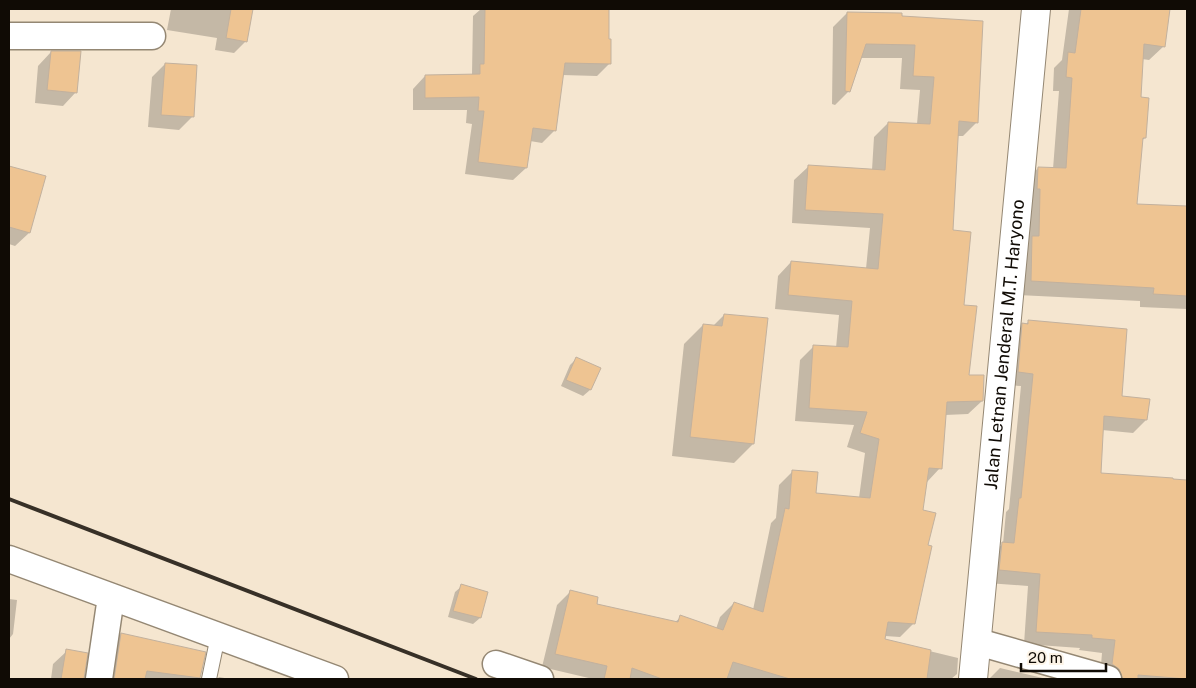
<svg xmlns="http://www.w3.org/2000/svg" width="1196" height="688" viewBox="0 0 1196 688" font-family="'Public Sans',sans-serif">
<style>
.shadow{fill:#0003}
.building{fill:#eec492;stroke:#c2b19e}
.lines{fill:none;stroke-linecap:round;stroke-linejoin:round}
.service-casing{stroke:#948773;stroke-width:16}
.minor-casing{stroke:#948773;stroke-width:29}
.secondary-casing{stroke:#948773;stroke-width:30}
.service{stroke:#fff;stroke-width:14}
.minor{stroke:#fff;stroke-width:26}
.secondary{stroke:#fff;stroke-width:28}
.rail{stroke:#373027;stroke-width:4}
.labels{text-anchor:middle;stroke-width:5;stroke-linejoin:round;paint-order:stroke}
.street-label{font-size:18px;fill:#100b05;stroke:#fdf4e7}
</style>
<rect width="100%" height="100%" fill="#f5e6d0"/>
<path class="shadow" d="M 171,9 L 252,9 L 246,41 L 234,53 L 215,50 L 217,38 L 167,30 Z
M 481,9 L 608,9 L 608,40 L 610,63 L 597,76 L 562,75 L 555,130 L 542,143 L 530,141 L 526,168 L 513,180 L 465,174 L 472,124 L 466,123 L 467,110 L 413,110 L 413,89 L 425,76 L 470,76 L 472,74 L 473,16 Z
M 1069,9 L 1168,9 L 1164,46 L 1149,60 L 1142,59 L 1140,98 L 1145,138 L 1141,141 L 1135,206 L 1187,207 L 1187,309 L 1140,307 L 1140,301 L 1018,295 L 1024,183 L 1038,168 L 1053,169 L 1059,91 L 1053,91 L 1054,68 L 1062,60 Z
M 847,13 L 901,14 L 977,122 L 963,136 L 957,136 L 951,231 L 963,306 L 968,377 L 982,401 L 968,414 L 945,415 L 940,468 L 927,482 L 921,511 L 927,546 L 914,623 L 900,637 L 885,636 L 884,640 L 958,658 L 957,674 L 951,679 L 593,679 L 542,667 L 557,605 L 570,592 L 595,605 L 674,623 L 681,617 L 716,629 L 720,617 L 734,603 L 753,610 L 771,523 L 776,518 L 779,485 L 793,471 L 814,494 L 859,498 L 865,453 L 847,447 L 854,425 L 795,421 L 800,360 L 814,346 L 836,348 L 839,315 L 775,309 L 778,276 L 791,262 L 866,269 L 870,228 L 792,223 L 794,180 L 808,167 L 872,170 L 874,137 L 888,123 L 917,124 L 920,90 L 900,89 L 902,58 L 860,58 L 849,91 L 835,105 L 832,104 L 833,27 Z
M 51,52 L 76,92 L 63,106 L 35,103 L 38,66 Z
M 165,64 L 192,117 L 179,130 L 148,127 L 152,77 Z
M 20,170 L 44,177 L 29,233 L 15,246 L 9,244 L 9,181 Z
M 724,315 L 753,444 L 734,463 L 672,456 L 684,344 L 703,325 L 713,326 Z
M 1029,321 L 1146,420 L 1133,433 L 1102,430 L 1099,474 L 1187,481 L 1187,679 L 1103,679 L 1100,677 L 1102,653 L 1079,650 L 1080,648 L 1024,644 L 1028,586 L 987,583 L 989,556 L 1003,544 L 1006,512 L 1009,509 L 1021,386 L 1005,385 L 1010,338 L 1023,325 L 1025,325 Z
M 576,359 L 590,390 L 583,396 L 561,386 L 570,365 Z
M 462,586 L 487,593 L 480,618 L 473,624 L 448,617 L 455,592 Z
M 9,599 L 17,600 L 13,634 L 9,639 Z
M 121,634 L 199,678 L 200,679 L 104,679 L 108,647 Z
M 67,651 L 83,677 L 83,679 L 51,679 L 53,664 Z
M 1000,668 L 1047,679 L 989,679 Z
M 219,677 L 230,679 L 217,679 Z"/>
<path class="building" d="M 231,9 L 253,9 L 247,42 L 226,38 Z
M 485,9 L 609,9 L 609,39 L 611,39 L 611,64 L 565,63 L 556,131 L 533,128 L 527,168 L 478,162 L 484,111 L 478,111 L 479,97 L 425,98 L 425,75 L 480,74 L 480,64 L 484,64 Z
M 1081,9 L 1170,9 L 1165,47 L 1144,44 L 1141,97 L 1149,98 L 1146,138 L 1143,138 L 1137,204 L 1187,206 L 1187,296 L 1153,294 L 1154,288 L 1031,281 L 1032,236 L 1039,236 L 1040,189 L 1037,189 L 1038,167 L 1066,168 L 1072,78 L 1066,77 L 1068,52 L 1075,53 Z
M 847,12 L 902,13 L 902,16 L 983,21 L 978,123 L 959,121 L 953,230 L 971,232 L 964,305 L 977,306 L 969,375 L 984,375 L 983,401 L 947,402 L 942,469 L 929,468 L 923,510 L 936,513 L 928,545 L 932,546 L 915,624 L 888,622 L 885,639 L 931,650 L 927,679 L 790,679 L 733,662 L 727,679 L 662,679 L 632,668 L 630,679 L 604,679 L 607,666 L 555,654 L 570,590 L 598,597 L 597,604 L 678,622 L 680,615 L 723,630 L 734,602 L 763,612 L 785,508 L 789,509 L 792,470 L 818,472 L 816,493 L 870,498 L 879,439 L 860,433 L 867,412 L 809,408 L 813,345 L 848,347 L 852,301 L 788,295 L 791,261 L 878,269 L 883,214 L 805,210 L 808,165 L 885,170 L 888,122 L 930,124 L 934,77 L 913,76 L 915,45 L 866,44 L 850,92 L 845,91 Z
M 51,51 L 81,51 L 77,93 L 47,90 Z
M 165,63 L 197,65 L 194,117 L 161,115 Z
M 9,166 L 46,176 L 30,233 L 9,227 Z
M 724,314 L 768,318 L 754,444 L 690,437 L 703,324 L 722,326 Z
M 1028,320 L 1127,329 L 1122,396 L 1150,399 L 1147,420 L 1104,416 L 1101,473 L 1173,478 L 1173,479 L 1187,480 L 1187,679 L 1138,675 L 1138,679 L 1123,679 L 1119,669 L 1112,664 L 1115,640 L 1092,638 L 1092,635 L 1036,632 L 1040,574 L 999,570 L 1002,542 L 1014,543 L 1019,498 L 1021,498 L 1033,374 L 1018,372 L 1022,323 L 1028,324 Z
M 576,357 L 601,368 L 591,390 L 566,380 Z
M 461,584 L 488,592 L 481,618 L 453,611 Z
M 121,633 L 206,652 L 200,678 L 147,671 L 145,679 L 114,679 Z
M 66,649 L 88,653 L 84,679 L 61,679 Z"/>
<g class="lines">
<g class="service-casing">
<path id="service" d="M 209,679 L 218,636"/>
</g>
<g class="minor-casing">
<path id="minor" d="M 9,36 L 152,36
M 9,559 L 335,679
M 978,642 L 1108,679
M 496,664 L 540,679
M 99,679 L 111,597"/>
</g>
<g class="secondary-casing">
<g id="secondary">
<path id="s1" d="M 973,679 L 1036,9"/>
</g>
</g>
<use href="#service" class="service"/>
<use href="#minor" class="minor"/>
<use href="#secondary" class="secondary"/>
<path class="rail" d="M 9,499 L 476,679"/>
</g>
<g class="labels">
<g class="street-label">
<text dy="6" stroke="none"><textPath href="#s1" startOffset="336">Jalan Letnan Jenderal M.T. Haryono</textPath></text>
</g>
</g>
<rect width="1196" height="688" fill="none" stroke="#100b05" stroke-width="20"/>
<path d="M1021 663v8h85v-8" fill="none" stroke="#100b05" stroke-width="2.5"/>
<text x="1028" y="663" font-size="15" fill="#100b05" stroke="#fdf4e7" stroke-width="4" paint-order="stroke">20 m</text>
</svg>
